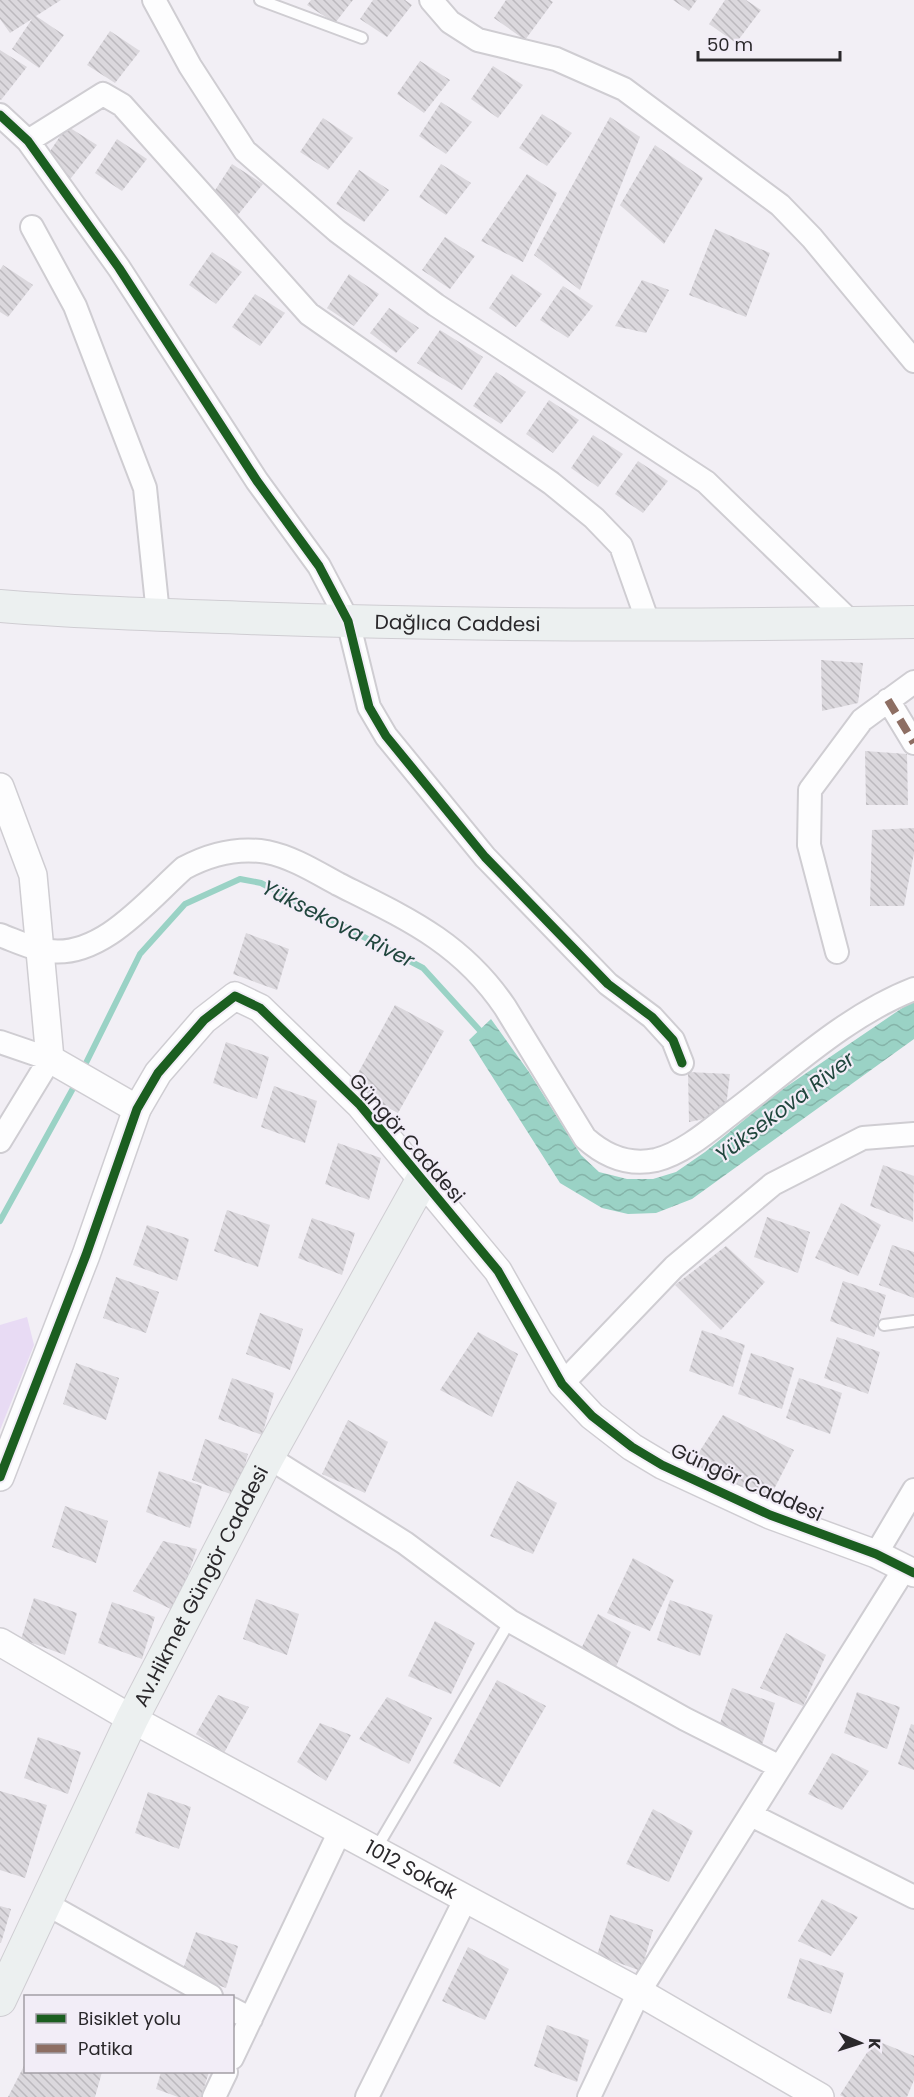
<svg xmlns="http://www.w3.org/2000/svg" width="914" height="2097" viewBox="0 0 914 2097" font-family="Poppins,sans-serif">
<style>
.green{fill:#e8dbf4}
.water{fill:url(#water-waves)}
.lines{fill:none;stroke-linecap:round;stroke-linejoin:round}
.stream{stroke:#9ad2c5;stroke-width:6}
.building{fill:url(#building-back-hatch)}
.service-casing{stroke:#cfcdd2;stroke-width:14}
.minor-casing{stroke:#cfcdd2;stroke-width:26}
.tertiary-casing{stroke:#cfcdd2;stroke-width:30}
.secondary-casing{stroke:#cfcdd2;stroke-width:34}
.service{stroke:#fdfdfe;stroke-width:10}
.minor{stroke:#fdfdfe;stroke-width:22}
.tertiary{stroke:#fdfdfe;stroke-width:27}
.secondary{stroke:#ecf0f0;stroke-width:32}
.quiet{stroke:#8d6e63;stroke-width:8;stroke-dasharray:15 8;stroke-linecap:butt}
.cycleway-casing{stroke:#f2edf7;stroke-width:13}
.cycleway{stroke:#1b5e20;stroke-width:9}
.labels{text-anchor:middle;stroke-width:4.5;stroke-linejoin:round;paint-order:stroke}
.street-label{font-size:20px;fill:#2a282b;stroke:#f2edf7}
.water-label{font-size:21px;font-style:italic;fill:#20463d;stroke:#f2edf7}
</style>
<defs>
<pattern id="water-waves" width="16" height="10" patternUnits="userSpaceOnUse" patternTransform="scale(1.5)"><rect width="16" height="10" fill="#9ad2c5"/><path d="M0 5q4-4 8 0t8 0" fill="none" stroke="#85b4a9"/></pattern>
<pattern id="building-back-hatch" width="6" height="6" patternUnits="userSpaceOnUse" patternTransform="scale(1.5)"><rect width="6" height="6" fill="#dbd8dd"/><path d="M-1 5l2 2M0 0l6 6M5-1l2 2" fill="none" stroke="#bcb9be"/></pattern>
</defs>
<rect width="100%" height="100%" fill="#f2eff5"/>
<path class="green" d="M 27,1317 L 34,1345 L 0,1430 L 0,1325 Z"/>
<path class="water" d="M 914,1000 L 914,1039 L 692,1199 L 656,1213 L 628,1214 L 602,1208 L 560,1183 L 469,1040 L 491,1019 L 529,1072 L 581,1155 L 599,1172 L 627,1179 L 653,1179 L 676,1172 L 705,1152 L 777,1093 Z"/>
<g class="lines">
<path class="stream" d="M 82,1071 L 140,954 L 185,904 L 240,879 L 261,883 L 423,968 L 484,1035
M 0,1221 L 76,1083"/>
</g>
<path class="building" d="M 0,0 L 61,0 L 36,16 L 64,35 L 39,68 L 12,49 L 32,19 L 10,33 L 0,19 Z
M 311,0 L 353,0 L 335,23 L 307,5 Z
M 373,0 L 405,0 L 412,5 L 387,37 L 360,19 Z
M 506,0 L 550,0 L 553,2 L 525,40 L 494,18 Z
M 673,0 L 697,0 L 689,11 Z
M 725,0 L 746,0 L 761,10 L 736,43 L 709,24 Z
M 110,31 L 140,51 L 115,83 L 87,65 Z
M 0,50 L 27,67 L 1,100 L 0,99 Z
M 420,61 L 450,80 L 424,113 L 397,94 Z
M 493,66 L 523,85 L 498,118 L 471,99 Z
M 441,102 L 472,122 L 446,154 L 419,136 Z
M 542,114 L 572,133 L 547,166 L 519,148 Z
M 610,117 L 640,137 L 580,290 L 534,255 Z
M 323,118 L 353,138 L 328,170 L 300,152 Z
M 67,126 L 97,145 L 71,178 L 44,160 Z
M 117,139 L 147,159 L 122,191 L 95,173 Z
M 655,145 L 703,178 L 664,244 L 620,205 Z
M 232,164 L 263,184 L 237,216 L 210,198 Z
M 441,164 L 471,183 L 446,215 L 419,197 Z
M 359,170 L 389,190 L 364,222 L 336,204 Z
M 527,174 L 557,193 L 523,262 L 481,241 Z
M 715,229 L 770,253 L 746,317 L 689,295 Z
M 445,237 L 475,256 L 450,289 L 422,270 Z
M 212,252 L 242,272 L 216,304 L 189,285 Z
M 3,265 L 33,285 L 8,317 L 0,312 L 0,270 Z
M 349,274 L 379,294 L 354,326 L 327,308 Z
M 512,274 L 542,294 L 516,327 L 489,308 Z
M 642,280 L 669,290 L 646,333 L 615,326 Z
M 563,286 L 593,306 L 568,338 L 540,320 Z
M 255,294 L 285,313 L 260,346 L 232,327 Z
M 389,308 L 419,328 L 396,353 L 370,333 Z
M 440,330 L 483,357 L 462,390 L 417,363 Z
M 496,372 L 526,392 L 501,424 L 473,406 Z
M 549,400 L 579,420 L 553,453 L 526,434 Z
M 593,435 L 623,454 L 598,487 L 571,468 Z
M 638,461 L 668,481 L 643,513 L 615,494 Z
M 821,660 L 863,663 L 858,703 L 822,711 Z
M 865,751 L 907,754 L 908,805 L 866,805 Z
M 914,828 L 914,853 L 904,906 L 870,906 L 872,830 Z
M 246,933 L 289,949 L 277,990 L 233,974 Z
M 395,1005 L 444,1031 L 398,1113 L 350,1088 Z
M 226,1042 L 269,1057 L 257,1099 L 213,1083 Z
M 688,1072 L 730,1074 L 725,1115 L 689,1122 Z
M 274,1086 L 317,1101 L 305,1143 L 261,1127 Z
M 338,1143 L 381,1158 L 369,1200 L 325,1184 Z
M 883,1165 L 914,1176 L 913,1222 L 870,1206 Z
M 841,1203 L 881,1225 L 858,1276 L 815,1258 Z
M 227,1210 L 270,1225 L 258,1267 L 214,1251 Z
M 767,1217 L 810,1232 L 798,1273 L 754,1257 Z
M 312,1218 L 355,1233 L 342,1275 L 298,1258 Z
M 147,1225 L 189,1239 L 177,1281 L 133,1265 Z
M 892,1245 L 914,1252 L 914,1298 L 879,1285 Z
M 726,1246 L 765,1282 L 721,1330 L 675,1285 Z
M 116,1277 L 159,1292 L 146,1333 L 103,1318 Z
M 843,1281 L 886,1295 L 874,1337 L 830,1321 Z
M 260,1313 L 303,1329 L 290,1370 L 246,1354 Z
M 702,1330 L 745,1345 L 733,1387 L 689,1371 Z
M 478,1332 L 518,1354 L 492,1417 L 440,1390 Z
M 837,1337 L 880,1352 L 868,1394 L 824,1378 Z
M 751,1353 L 794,1368 L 782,1409 L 738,1394 Z
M 76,1363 L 119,1378 L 106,1420 L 63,1404 Z
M 232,1378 L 274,1393 L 262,1435 L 218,1419 Z
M 799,1378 L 842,1393 L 830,1434 L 786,1418 Z
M 723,1415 L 794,1450 L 768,1501 L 692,1463 Z
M 348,1420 L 388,1442 L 365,1493 L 322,1474 Z
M 205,1439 L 248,1454 L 236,1496 L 192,1480 Z
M 159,1471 L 202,1486 L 190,1528 L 146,1512 Z
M 517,1481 L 557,1503 L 533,1554 L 490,1536 Z
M 65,1506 L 108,1521 L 96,1563 L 52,1547 Z
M 163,1541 L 197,1549 L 175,1611 L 133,1591 Z
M 633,1558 L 674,1580 L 650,1631 L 607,1613 Z
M 34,1598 L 77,1613 L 65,1655 L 21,1639 Z
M 256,1599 L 299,1614 L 287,1655 L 243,1639 Z
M 670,1600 L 713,1615 L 700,1656 L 657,1640 Z
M 112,1602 L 155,1617 L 142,1659 L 98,1643 Z
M 598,1614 L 631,1632 L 615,1669 L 581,1649 Z
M 435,1621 L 475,1643 L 451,1694 L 408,1676 Z
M 786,1633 L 826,1655 L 803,1706 L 760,1688 Z
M 497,1680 L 546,1706 L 500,1787 L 453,1763 Z
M 732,1688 L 775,1703 L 762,1745 L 718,1729 Z
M 857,1692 L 900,1707 L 887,1749 L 844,1733 Z
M 218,1695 L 249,1707 L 224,1753 L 196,1734 Z
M 387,1697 L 432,1718 L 409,1764 L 359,1739 Z
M 320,1723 L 351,1735 L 326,1781 L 297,1762 Z
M 911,1724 L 914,1725 L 914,1770 L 898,1764 Z
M 38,1737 L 81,1752 L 68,1794 L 24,1778 Z
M 832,1753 L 869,1771 L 842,1810 L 808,1794 Z
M 0,1791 L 47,1805 L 25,1878 L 0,1870 Z
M 148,1792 L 191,1807 L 179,1849 L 135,1833 Z
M 653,1809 L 693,1831 L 669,1882 L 626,1864 Z
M 822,1899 L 858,1917 L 831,1956 L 798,1941 Z
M 0,1906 L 11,1909 L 1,1943 L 0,1943 Z
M 610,1915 L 653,1930 L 641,1971 L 597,1955 Z
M 196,1932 L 238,1946 L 226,1988 L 182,1972 Z
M 468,1947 L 509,1969 L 485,2020 L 442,2001 Z
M 800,1958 L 844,1973 L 831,2014 L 787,1998 Z
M 547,2025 L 589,2040 L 577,2082 L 534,2066 Z
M 875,2040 L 914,2056 L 914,2080 L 907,2097 L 844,2097 L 840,2095 Z
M 26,2062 L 26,2072 L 102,2072 L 95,2097 L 8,2097 Z
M 161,2072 L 209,2072 L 201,2097 L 178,2097 L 156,2089 Z"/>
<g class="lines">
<g class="service-casing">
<path id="service" d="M 260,0 L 362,38
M 884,1325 L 914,1321
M 376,1849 L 510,1621"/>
</g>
<g class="minor-casing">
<path id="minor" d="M 154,0 L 190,66 L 245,151 L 337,231 L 436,305 L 706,482 L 852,623
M 431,0 L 450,22 L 478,40 L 556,59 L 624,89 L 780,205 L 812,238 L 914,361
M 0,115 L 28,141 L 119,268 L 257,481 L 319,566 L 348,621 L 369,707 L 386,736 L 485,857 L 608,984 L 652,1017 L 673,1040 L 682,1063
M 28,141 L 103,94 L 122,105 L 309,314 L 551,483 L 594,518 L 621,546 L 649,625
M 32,227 L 75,306 L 145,488 L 158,614
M 888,700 L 914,743
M 0,935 C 16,941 32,949 49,951 C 102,958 148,900 184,868 C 210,854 237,847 267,852 C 292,857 316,872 338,884 C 406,918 461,942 505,1007 L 585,1138 C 605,1156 629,1166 656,1160 C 684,1153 711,1129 733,1112 C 790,1069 847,1015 914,989
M 837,952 L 809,845 L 810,790 L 862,720 L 914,682
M 0,1042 L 50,1059 L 0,1141
M 562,1384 L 674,1267 L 773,1184 L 863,1138 L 914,1134
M 268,1457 L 405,1543 L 510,1621 L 685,1719 L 780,1767
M 876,1554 L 914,1490
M 751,1815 L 914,1897
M 45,1903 L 211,1996
M 232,2009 L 251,2019
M 232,2058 L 340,1831
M 214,2097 L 226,2072
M 367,2097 L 466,1898
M 589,2097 L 639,1992 L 905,1568"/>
</g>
<g class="tertiary-casing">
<g id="tertiary">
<path d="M 0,787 L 33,875 L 50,1059 L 137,1109"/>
<path d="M 0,1477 L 86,1255 L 137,1109 L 158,1073 L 204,1020 L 235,996 L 260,1008 L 360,1105 L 498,1271 L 562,1384 L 592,1416 L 632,1447 L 662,1465 L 770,1515 L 876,1554 L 914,1573"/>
<path id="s1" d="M 0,1642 L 132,1719 L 639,1992 L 820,2097"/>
</g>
</g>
<g class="secondary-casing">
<g id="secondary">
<path id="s2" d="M 0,606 C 83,613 165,615 248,618 C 470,626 692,626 914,622"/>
<path id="s3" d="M 0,2000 L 132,1719 L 268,1457 L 422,1180"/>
</g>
</g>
<use href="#service" class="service"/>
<use href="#minor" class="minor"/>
<use href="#tertiary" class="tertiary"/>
<use href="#secondary" class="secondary"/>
<path class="quiet" d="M 888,700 L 914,743"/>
<g class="cycleway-casing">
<path id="cycleway" d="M 0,115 L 28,141 L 119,268 L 257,481 L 319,566 L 348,621 L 369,707 L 386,736 L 485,857 L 608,984 L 652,1017 L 673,1040 L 682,1063
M 0,1477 L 86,1255 L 137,1109 L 158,1073 L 204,1020 L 235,996 L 260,1008 L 360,1105 L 498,1271 L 562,1384 L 592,1416 L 632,1447 L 662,1465 L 770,1515 L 876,1554 L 914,1573"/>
</g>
<use href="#cycleway" class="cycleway"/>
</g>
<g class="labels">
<g class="street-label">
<text dy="7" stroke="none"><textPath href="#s2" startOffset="458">Dağlıca Caddesi</textPath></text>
<text transform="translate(407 1138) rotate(49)" y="7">Güngör Caddesi</text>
<text transform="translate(747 1482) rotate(24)" y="7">Güngör Caddesi</text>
<text dy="7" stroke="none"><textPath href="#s3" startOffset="460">Av.Hikmet Güngör Caddesi</textPath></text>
<text dy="7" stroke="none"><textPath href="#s1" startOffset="470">1012 Sokak</textPath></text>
</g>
<g class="water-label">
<text transform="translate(338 924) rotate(27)" y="7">Yüksekova River</text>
<text transform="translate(785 1107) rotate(-37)" y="7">Yüksekova River</text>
</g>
</g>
<rect x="24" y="1995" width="210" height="78" fill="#f2edf7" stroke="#a29ea5" stroke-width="1.5"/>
<rect x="36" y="2014" width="30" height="9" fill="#1b5e20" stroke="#a29ea5" stroke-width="1.5"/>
<text x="78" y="2025" font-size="18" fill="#2a282b">Bisiklet yolu</text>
<rect x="36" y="2044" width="30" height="9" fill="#8d6e63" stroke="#a29ea5" stroke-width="1.5"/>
<text x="78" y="2055" font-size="18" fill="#2a282b">Patika</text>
<g transform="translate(860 2043) rotate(93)" stroke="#f2edf7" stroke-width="4.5" paint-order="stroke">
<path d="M0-4.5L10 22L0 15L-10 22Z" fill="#2a282b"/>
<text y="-9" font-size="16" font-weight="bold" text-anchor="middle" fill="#2a282b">K</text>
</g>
<path d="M698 51v9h142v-9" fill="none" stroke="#2a282b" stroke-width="3"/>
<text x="707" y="51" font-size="18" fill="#2a282b" stroke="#f2edf7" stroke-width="4.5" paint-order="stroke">50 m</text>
</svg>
